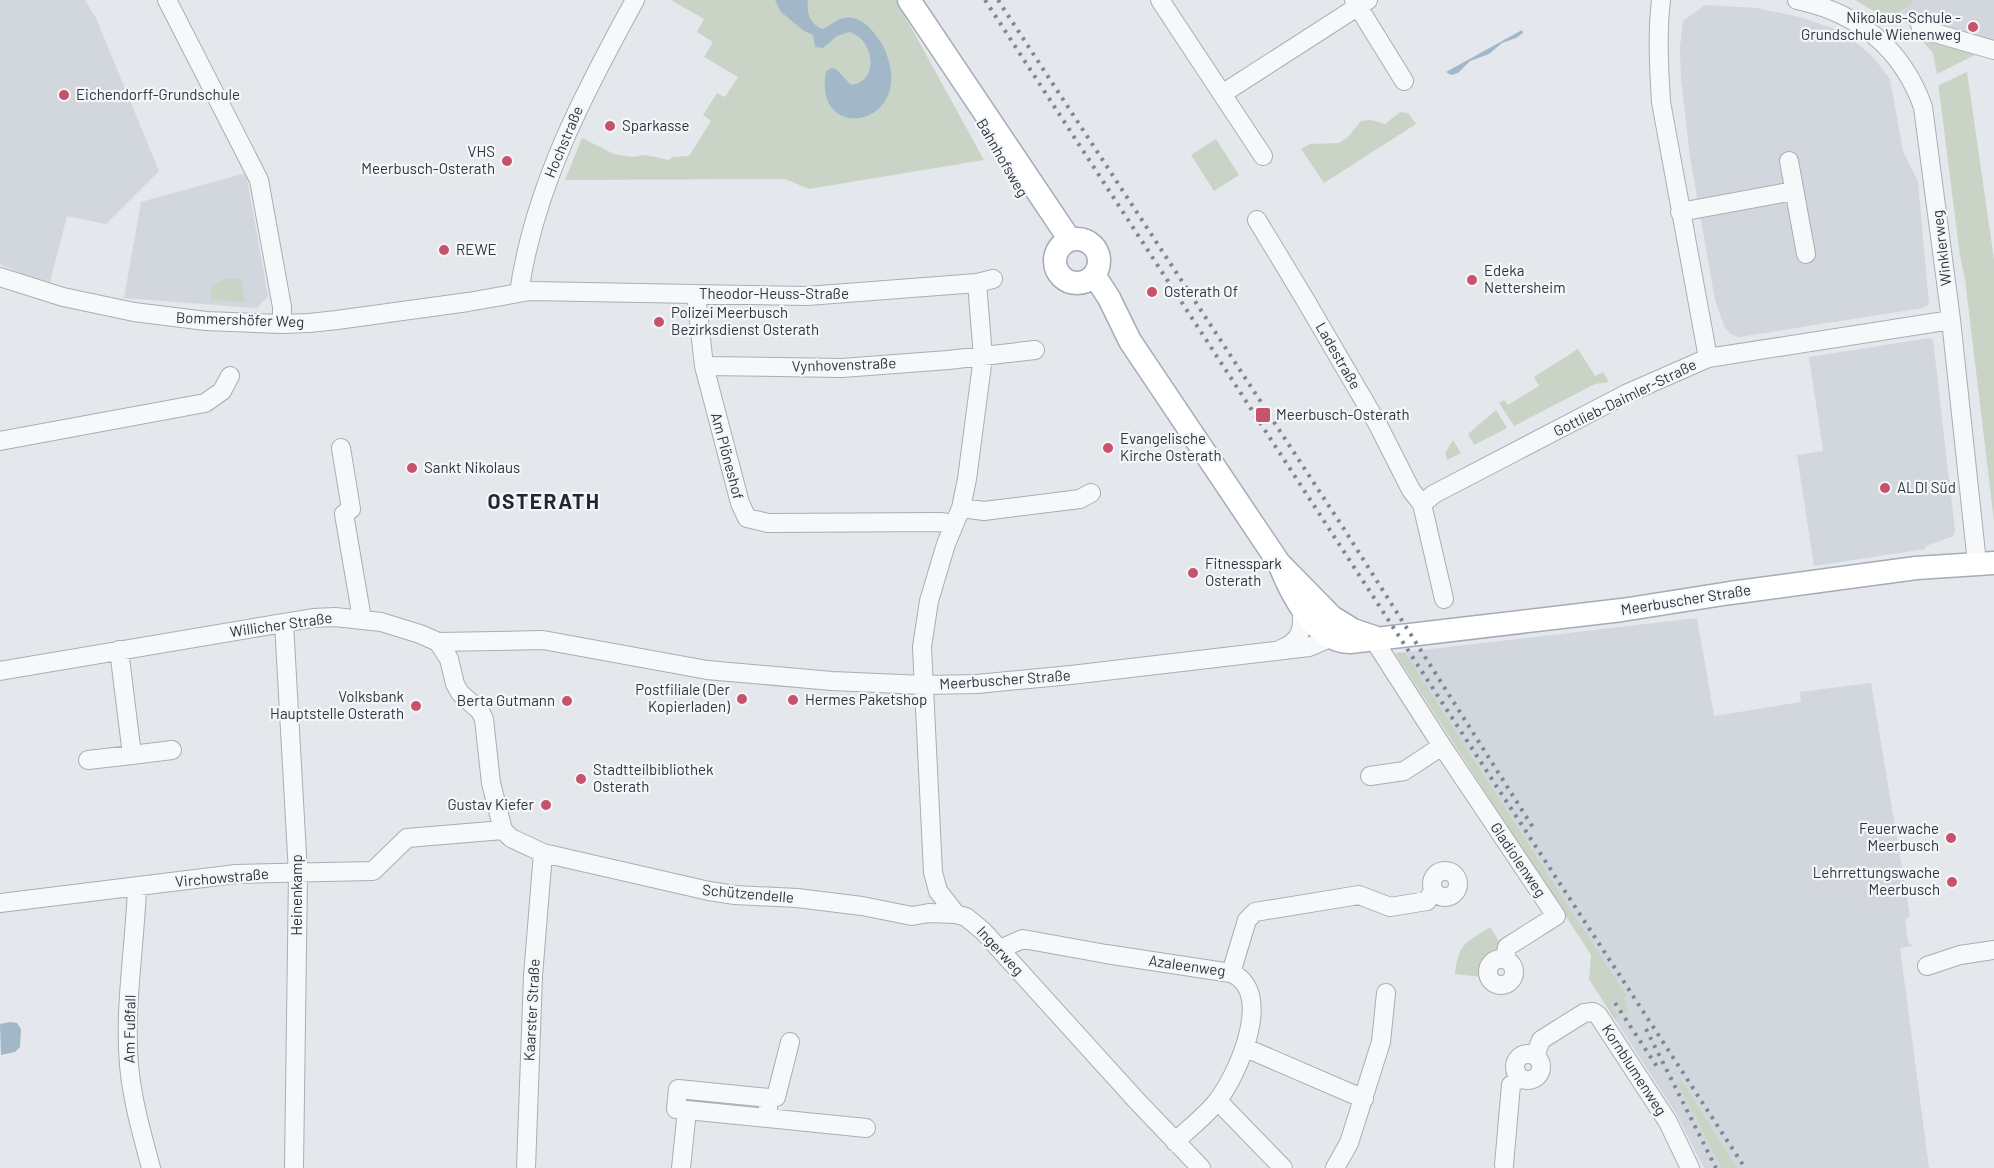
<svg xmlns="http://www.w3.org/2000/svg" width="1994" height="1168" viewBox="0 0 1994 1168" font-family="Barlow,sans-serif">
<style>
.built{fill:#d2d6dd}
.green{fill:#cad4c6}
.water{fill:#a2b7c8}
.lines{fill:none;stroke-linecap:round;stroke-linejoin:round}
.minor-casing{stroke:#a9aeb5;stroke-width:20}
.major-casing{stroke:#a4acb6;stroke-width:25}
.minor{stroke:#f7f8f9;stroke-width:18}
.major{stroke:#fff;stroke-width:22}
.rail{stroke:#7e8894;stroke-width:4;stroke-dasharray:3 6;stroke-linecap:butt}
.poi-dot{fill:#c7526c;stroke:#f4f6f8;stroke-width:2}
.labels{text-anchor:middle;stroke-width:4.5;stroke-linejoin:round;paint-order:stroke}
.poi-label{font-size:15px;fill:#2c3642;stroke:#f4f6f8;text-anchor:start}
.street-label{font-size:15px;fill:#2c3642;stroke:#f4f6f8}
.district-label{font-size:21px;font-weight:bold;letter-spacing:1.5px;fill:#1e2733;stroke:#f4f6f8}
</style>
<rect width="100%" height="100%" fill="#e4e7eb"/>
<path class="built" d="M 0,0 L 85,0 L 96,18 L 159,171 L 106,224 L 67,216 L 50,282 L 22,274 L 0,264 Z
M 1914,0 L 1994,0 L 1994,39 L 1901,13 Z
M 1705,5 L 1757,8 L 1803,18 L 1832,28 L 1853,40 L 1873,57 L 1890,79 L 1903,151 L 1918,182 L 1929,304 L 1923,308 L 1739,337 L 1730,334 L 1724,326 L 1715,300 L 1690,157 L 1681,79 L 1680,47 L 1683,21 Z
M 246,173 L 268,296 L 257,308 L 124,298 L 141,202 Z
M 1930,338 L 1933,340 L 1955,531 L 1953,536 L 1926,546 L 1925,549 L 1814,566 L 1797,455 L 1823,451 L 1809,357 Z
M 1697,618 L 1714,716 L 1801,702 L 1800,692 L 1871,683 L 1910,916 L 1905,920 L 1908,942 L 1913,946 L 1900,948 L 1929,1168 L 1738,1168 L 1682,1081 L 1678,1082 L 1721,1168 L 1704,1168 L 1677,1115 L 1589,979 L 1597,950 L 1405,652 Z"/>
<path class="green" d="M 671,0 L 896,0 L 984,160 L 809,189 L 785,179 L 565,180 L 582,138 L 614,154 L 632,157 L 645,155 L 669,160 L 672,157 L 689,156 L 711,121 L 703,115 L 717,93 L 725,97 L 738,77 L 704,57 L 713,42 L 697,32 L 704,19 Z
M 1855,0 L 1914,0 C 1890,26 1882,15 1855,0 Z
M 1904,20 L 1911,21 L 1922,35 L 1979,53 L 1937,74 L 1933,53 Z
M 1967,72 L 1994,259 L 1994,521 L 1965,279 L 1960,256 L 1939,90 L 1939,85 Z
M 1400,112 L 1408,113 L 1416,124 L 1324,183 L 1301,149 L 1310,144 L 1339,143 L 1348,137 L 1361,121 L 1371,120 L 1385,124 Z
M 1216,139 L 1239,175 L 1214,191 L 1191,155 Z
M 241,278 L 245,302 L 211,300 L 211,288 C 218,278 229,279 241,278 Z
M 1578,349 L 1595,376 L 1603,372 L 1609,382 L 1595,384 L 1514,426 L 1499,403 L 1504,400 L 1508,405 L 1539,386 L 1534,377 Z
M 1496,410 L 1507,428 L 1474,445 L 1468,434 Z
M 1453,440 L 1461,453 L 1447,460 L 1445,453 Z
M 1405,652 L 1626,995 L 1624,998 L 1628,1011 L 1624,1014 L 1615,1001 L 1611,1003 L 1619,1017 L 1615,1020 L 1589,979 L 1591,955 L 1395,653 Z
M 1490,927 L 1502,946 C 1490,954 1479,960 1482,977 L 1455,974 C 1458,943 1467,942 1490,927 Z
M 1682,1081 L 1738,1168 L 1721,1168 L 1677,1082 Z"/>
<path class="water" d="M 775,0 L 808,0 C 806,12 810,24 822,29 C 828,27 832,23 838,20 C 858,11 872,29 882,44 C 886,51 888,58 890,66 C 903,129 813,141 826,71 L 832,68 L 837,70 L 851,85 C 882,80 872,37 849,32 L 837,36 L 823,48 L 815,47 L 813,35 L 804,31 L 781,12 Z
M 1522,30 L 1523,33 L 1516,38 L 1502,43 L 1489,54 L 1470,61 L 1458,73 L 1451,75 L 1446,72 Z
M 10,1022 L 17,1023 L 21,1029 L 20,1047 L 15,1052 L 1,1055 L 0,1024 Z"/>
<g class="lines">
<g class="minor-casing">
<path id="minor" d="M 167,0 L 259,180 L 282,307 L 282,324
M 1160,0 L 1263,156
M 1354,0 L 1404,81
M 1661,0 C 1657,34 1659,68 1661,102 L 1708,358
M 1797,0 C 1858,13 1902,48 1923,107 L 1951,320 L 1977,563
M 1920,25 L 1928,31 L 1994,50
M 1222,94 L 1368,0
M 1789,161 L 1806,254
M 1680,212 L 1794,191
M 1257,220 L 1303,296 L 1376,421 L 1411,490 L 1422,504 L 1444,599
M 0,277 L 63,297 L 134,312 L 206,321 L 282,324 L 309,323 L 337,320 L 468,302 L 530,291 L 807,296 L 977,283 L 993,279
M 977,283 L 983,357 L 967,479 L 961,508 L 946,544 L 929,601 L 922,647 L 933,872 L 938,891 L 956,914 L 966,917 L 983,931 L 1137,1101 L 1201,1168
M 519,293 C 534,187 584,93 635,0
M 696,294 L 704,366 L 740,503 L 747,518 L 768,523 L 940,522 L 954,524
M 704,366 L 842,368 L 948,360 L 1035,350
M 0,441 L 205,403 L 222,391 L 230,376
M 341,448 L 351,509 L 344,514 L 362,619
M 1422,504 L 1434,494 L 1626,394 L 1708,358 L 1951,320
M 961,508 L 984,511 L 1080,499 L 1091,493
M 284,623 L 298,873 L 294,1168
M 1379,638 L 1379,648 L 1442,746 L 1556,916 L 1507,947 L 1505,959
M 438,642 L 449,659 L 455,684 L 460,693 L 480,711 L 484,719 L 491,783 L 503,830 L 511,838 L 543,853 L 709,891 L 735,895 L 797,898 L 862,906 L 912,916 L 929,913 L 956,914
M 1281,649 C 1302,641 1304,627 1301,607
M 0,671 L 313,618 L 335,617 L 381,622 L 420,634 L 438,642 L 543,640 L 707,670 L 832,681 L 924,685 L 977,684 L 1071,675 L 1309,647 L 1330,638 L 1334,627
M 132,755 L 172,750
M 88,760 L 132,755 L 119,650
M 1370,776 L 1404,771 L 1442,746
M1432 884a13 13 0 1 1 26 0a13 13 0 1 1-26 0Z
M 137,887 C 135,946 124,1006 129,1065 C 132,1100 142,1134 151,1168
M 0,903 L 236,874 L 373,871 L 407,838 L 503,830
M 1000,949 L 1023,939 L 1106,954 L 1231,973 C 1275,991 1238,1074 1218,1100 C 1207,1115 1189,1128 1175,1142
M1488 972a13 13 0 1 1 26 0a13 13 0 1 1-26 0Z
M 1927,966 L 1960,955 L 1994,950
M 1231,973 L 1247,920 L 1255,912 L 1359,895 L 1390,907 L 1427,901 L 1433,891
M 1246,1048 L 1364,1099
M1515 1067a13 13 0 1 1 26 0a13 13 0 1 1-26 0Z
M 1535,1056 L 1541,1040 L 1584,1013 L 1593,1012 L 1598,1015 L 1668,1122 L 1690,1168
M 769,1098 L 776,1097 L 790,1042
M 1218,1101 L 1283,1168
M 767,1118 L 769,1098 L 678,1089 L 676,1109 L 687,1110 L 866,1128
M 1504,1165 L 1511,1085 L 1520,1078
M 526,1168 L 533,976 L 543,853
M 681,1168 L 687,1110
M 1335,1168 L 1349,1143 L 1381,1042 L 1386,993"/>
</g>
<g class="major-casing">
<path id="major" d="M 909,0 L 1070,240
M1055 261a22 22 0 1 1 44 0a22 22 0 1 1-44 0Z
M 1094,275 L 1109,298 L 1130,341 L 1279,563 L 1332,617 L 1353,630 L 1374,637
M 1279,563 C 1290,592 1315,642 1350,642 L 1622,610 L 1730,593 L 1916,568 L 1994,563"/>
</g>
<use href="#minor" class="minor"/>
<use href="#major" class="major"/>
<path class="rail" d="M 985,0 L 1745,1168
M 998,0 L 1344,529 L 1534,829
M 1615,1003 L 1658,1068
M 1646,1029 L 1716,1168"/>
</g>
<g class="poi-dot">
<circle cx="1973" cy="27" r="6"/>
<circle cx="64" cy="95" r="6"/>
<circle cx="610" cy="126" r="6"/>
<circle cx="507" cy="161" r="6"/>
<circle cx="444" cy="250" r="6"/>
<circle cx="1472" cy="280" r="6"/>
<circle cx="1152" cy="292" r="6"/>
<circle cx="659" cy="322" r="6"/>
<rect x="1255" y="407" width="16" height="16" rx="3"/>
<circle cx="1108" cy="448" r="6"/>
<circle cx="412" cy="468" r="6"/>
<circle cx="1885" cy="488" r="6"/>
<circle cx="1193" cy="573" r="6"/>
<circle cx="742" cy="699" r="6"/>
<circle cx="793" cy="700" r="6"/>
<circle cx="567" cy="701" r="6"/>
<circle cx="416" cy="706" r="6"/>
<circle cx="581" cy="779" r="6"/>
<circle cx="546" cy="805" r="6"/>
<circle cx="1951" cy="838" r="6"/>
<circle cx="1952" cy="882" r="6"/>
</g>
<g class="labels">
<g class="poi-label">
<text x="1961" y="23" text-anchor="end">Nikolaus-Schule -<tspan x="1961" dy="17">Grundschule Wienenweg</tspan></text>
<text x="76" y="100">Eichendorff-Grundschule</text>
<text x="622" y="131">Sparkasse</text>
<text x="495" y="157" text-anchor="end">VHS<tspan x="495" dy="17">Meerbusch-Osterath</tspan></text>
<text x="456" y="255">REWE</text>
<text x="1484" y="276">Edeka<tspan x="1484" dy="17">Nettersheim</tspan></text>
<text x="1164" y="297">Osterath Of</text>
<text x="671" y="318">Polizei Meerbusch<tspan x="671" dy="17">Bezirksdienst Osterath</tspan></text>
<text x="1276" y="420">Meerbusch-Osterath</text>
<text x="1120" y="444">Evangelische<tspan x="1120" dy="17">Kirche Osterath</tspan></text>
<text x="424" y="473">Sankt Nikolaus</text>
<text x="1897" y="493">ALDI Süd</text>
<text x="1205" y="569">Fitnesspark<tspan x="1205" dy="17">Osterath</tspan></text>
<text x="730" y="695" text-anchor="end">Postfiliale (Der<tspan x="730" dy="17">Kopierladen)</tspan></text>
<text x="404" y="702" text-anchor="end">Volksbank<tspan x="404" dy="17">Hauptstelle Osterath</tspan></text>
<text x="805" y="705">Hermes Paketshop</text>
<text x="555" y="706" text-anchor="end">Berta Gutmann</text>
<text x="593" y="775">Stadtteilbibliothek<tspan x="593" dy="17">Osterath</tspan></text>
<text x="534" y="810" text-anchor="end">Gustav Kiefer</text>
<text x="1939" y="834" text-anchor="end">Feuerwache<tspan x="1939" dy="17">Meerbusch</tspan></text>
<text x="1940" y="878" text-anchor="end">Lehrrettungswache<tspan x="1940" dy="17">Meerbusch</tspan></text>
</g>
<g class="street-label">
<text transform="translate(564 142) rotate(-67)" y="5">Hochstraße</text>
<text transform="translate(1002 158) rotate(60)" y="5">Bahnhofsweg</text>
<text transform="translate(1942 248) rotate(-97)" y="5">Winklerweg</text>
<text x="774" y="299">Theodor-Heuss-Straße</text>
<text transform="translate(240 320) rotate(2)" y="5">Bommershöfer Weg</text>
<text transform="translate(1338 356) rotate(60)" y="5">Ladestraße</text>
<text transform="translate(844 365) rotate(-2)" y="5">Vynhovenstraße</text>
<text transform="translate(1625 398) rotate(-26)" y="5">Gottlieb-Daimler-Straße</text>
<text transform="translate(727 456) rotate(75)" y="5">Am Plöneshof</text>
<text transform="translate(1686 600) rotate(-9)" y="5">Meerbuscher Straße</text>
<text transform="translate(281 625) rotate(-8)" y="5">Willicher Straße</text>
<text transform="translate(1005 680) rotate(-4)" y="5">Meerbuscher Straße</text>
<text transform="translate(1518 860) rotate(56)" y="5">Gladiolenweg</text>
<text transform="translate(222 878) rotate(-5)" y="5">Virchowstraße</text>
<text transform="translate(748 894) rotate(5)" y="5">Schützendelle</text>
<text transform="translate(297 895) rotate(-90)" y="5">Heinenkamp</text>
<text transform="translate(1000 951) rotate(47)" y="5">Ingerweg</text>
<text transform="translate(1187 966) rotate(8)" y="5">Azaleenweg</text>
<text transform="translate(532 1010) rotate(-87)" y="5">Kaarster Straße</text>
<text transform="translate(130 1029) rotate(-89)" y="5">Am Fußfall</text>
<text transform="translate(1634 1070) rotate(57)" y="5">Kornblumenweg</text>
</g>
<g class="district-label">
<text x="544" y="509">OSTERATH</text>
</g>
</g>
</svg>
